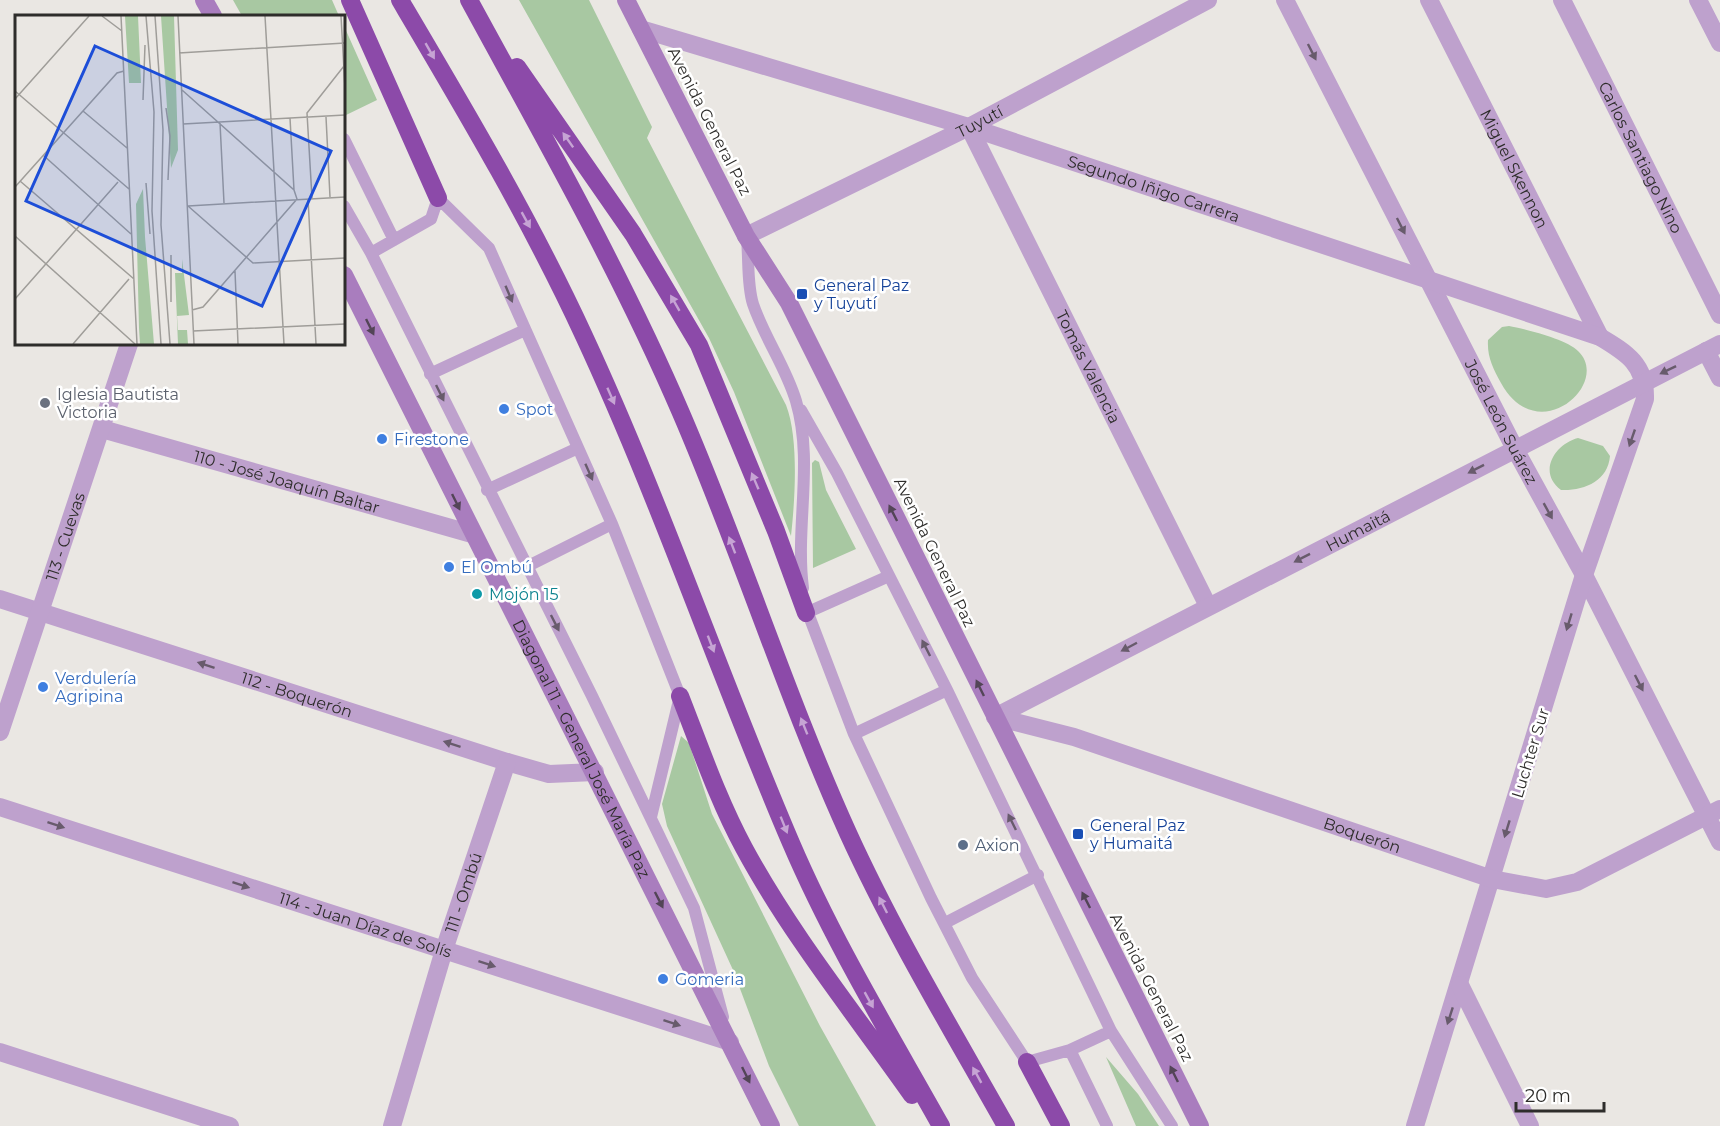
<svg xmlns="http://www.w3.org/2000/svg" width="1720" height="1126" viewBox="0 0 1720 1126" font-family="Montserrat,sans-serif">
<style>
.green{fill:#a8c8a2}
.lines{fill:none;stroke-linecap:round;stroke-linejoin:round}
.lane{stroke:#bea1cd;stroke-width:12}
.street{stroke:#bea1cd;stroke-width:18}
.secondary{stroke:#a97dbe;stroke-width:18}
.highway{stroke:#8c4aa9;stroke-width:18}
.oneway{fill:#c6a4d4}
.oneway2{fill:#685b6c}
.oneway3{fill:#534557}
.transit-dot{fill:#1a4fb4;stroke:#fff;stroke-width:2}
.worship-dot{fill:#6b7280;stroke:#fff;stroke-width:2}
.shop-dot{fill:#3f7fe0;stroke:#fff;stroke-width:2}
.culture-dot{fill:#0f9aa8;stroke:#fff;stroke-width:2}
.service-dot{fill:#5c6f8a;stroke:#fff;stroke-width:2}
.labels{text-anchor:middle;stroke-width:5;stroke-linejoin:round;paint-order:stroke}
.street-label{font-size:16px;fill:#2e2d2b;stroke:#fff}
.transit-label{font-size:16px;fill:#164399;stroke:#fff;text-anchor:start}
.worship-label{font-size:16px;fill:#5b616d;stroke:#fff;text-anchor:start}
.shop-label{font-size:16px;fill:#366cbe;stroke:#fff;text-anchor:start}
.culture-label{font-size:16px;fill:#0d838f;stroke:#fff;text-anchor:start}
.service-label{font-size:16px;fill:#4e5e75;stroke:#fff;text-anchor:start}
.inset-road{fill:none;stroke:#9f9d99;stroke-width:1.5}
.view{fill:#1d4ed8;fill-opacity:0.15;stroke:#1d4ed8;stroke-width:3}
.inset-edge{fill:none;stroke:#2e2d2b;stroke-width:3}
</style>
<rect width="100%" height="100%" fill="#eae7e3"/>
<path class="green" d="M 233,0 L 332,0 L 339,16 L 242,16 Z
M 519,0 L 589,0 L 652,127 L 647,138 L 786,405 C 799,438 795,500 791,536 L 734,392 L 709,338 Z
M 344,26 L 377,100 L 344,116 Z
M 1509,326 C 1525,329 1566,339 1578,351 C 1612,383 1538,450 1501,383 C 1493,368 1487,357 1488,340 L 1502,327 Z
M 1578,438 L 1603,446 L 1610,456 C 1608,481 1584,491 1561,490 C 1537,472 1555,444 1578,438 Z
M 815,460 L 819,462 L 826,490 L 856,549 L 813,568 L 812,463 Z
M 681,736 L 689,743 L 712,814 L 820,1026 L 876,1126 L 799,1126 L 769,1066 L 733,970 L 667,826 L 662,804 Z
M 1106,1057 L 1138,1094 L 1159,1126 L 1136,1126 Z"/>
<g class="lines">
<path class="lane" d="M 344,139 L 394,240
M 344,206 L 371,253
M 747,240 C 749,260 747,285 753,304 C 764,337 786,367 796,401 C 814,462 795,526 803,588
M 430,374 L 525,330
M 801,410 L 837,473 L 947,690 L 1111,1031 L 1172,1126
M 487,490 L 578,448
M 526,567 L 612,524
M 806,608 L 854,734 L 931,898 L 972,978 L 1027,1062 L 1070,1050 L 1111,1031
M 806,613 L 889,576
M 854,734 L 947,690
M 651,817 L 680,696 L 612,524 L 489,248 L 438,198 L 431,219 L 371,253 L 592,696 L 694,908 L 723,1017
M 945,923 L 1038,875
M 1070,1050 L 1107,1126"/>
<g class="street">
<path id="s1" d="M 1285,0 L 1515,449 L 1584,575 L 1720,842"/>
<path id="s2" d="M 1429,0 L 1600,337"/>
<path id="s3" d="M 1562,0 L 1720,315"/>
<path d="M 1698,0 L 1720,43"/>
<path id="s4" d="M 641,29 L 969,127 L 1600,337 C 1627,353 1646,365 1645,399 L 1584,575 L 1415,1126"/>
<path id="s5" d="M 969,127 L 1208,606"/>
<path id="s6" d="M 746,236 L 969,127 L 1208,0"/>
<path d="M 1706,351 L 1720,378"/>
<path id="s7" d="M 102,429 L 472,534"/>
<path id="s8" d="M 0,599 L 507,762 L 549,774 L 595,772"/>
<path id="s9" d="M 995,717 L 1720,344"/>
<path id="s10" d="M 995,717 L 1074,737 L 1492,879 L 1546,889 L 1577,882 L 1720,809"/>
<path id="s11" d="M 0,732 L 129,344"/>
<path id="s12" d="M 0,807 L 730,1042"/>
<path d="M 1460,985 L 1530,1126"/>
<path d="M 0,1052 L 230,1126"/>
<path id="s13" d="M 392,1126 L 444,950 L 507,762"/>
</g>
<g class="secondary">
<path d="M 204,0 L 213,16"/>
<path d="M 626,0 L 746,236 L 789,303 L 1200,1126"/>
<path id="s14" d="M 344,275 L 771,1126"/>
</g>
<path class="highway" d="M 350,0 L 438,198
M 400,0 C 465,110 531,221 584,336 C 661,502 719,675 791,843 C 833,941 889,1033 941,1126
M 469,0 C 543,136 620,271 681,413 C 741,552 786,696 848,833 C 894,934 952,1030 1006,1126
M 517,67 L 633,234 L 699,345 L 776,531 L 806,613
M 680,696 C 700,747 718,800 744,848 C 791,935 855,1014 912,1095
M 1027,1062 L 1061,1126"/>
</g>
<defs><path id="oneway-solid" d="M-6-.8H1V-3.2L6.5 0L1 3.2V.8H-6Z" transform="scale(1.5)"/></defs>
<g class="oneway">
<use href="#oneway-solid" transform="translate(430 51) rotate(60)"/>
<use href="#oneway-solid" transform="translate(568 140) rotate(-125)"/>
<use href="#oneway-solid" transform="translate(526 220) rotate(61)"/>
<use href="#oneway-solid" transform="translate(675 303) rotate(-120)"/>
<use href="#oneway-solid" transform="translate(611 396) rotate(66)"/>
<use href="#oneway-solid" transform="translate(755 481) rotate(-113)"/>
<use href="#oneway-solid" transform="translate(732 545) rotate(-111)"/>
<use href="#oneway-solid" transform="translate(711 644) rotate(69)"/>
<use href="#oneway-solid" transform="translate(804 726) rotate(-112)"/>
<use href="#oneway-solid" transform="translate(784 825) rotate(68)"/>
<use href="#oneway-solid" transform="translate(883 905) rotate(-117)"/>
<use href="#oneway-solid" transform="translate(869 1000) rotate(61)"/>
<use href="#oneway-solid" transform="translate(977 1075) rotate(-119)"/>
</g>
<g class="oneway2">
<use href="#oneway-solid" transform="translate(1312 52) rotate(63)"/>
<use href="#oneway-solid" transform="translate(1401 226) rotate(63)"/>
<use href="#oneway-solid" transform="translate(509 294) rotate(67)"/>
<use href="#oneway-solid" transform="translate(1668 370) rotate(154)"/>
<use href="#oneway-solid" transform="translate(440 393) rotate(64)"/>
<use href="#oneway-solid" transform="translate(1632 438) rotate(109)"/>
<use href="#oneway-solid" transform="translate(1476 469) rotate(153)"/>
<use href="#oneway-solid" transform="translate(589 472) rotate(66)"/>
<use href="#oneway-solid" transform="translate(1548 511) rotate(61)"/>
<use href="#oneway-solid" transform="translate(1302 558) rotate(153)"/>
<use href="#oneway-solid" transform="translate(1569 622) rotate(107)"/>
<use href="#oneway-solid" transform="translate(555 623) rotate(63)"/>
<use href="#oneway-solid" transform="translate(1129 647) rotate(152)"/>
<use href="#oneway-solid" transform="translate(926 648) rotate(-117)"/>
<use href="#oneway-solid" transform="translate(206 665) rotate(-162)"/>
<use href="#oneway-solid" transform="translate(1639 683) rotate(63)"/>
<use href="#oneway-solid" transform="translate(452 744) rotate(-162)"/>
<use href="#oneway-solid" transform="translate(1012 822) rotate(-116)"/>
<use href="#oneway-solid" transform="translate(56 825) rotate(18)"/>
<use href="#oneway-solid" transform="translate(1507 829) rotate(107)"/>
<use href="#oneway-solid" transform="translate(241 885) rotate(18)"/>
<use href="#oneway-solid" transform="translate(487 964) rotate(18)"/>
<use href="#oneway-solid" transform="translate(1450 1016) rotate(108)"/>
<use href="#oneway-solid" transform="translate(672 1023) rotate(18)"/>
</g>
<g class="oneway3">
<use href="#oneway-solid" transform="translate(370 327) rotate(64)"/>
<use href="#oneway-solid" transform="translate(456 502) rotate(64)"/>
<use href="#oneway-solid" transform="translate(893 513) rotate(-117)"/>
<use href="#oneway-solid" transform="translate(980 688) rotate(-116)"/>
<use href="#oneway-solid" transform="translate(659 900) rotate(63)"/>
<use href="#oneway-solid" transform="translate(1086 900) rotate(-117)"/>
<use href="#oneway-solid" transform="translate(1174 1074) rotate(-116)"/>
<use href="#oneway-solid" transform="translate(746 1075) rotate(64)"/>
</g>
<g class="transit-dot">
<rect x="796" y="288" width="12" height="12" rx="3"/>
<rect x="1072" y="828" width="12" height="12" rx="3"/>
</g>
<circle class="worship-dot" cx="45" cy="403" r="6"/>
<g class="shop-dot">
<circle cx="504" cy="409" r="6"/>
<circle cx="382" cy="439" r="6"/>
<circle cx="449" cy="567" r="6"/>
<circle cx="43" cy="687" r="6"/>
<circle cx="663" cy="979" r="6"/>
</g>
<circle class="culture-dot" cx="477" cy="594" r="6"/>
<circle class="service-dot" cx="963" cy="845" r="6"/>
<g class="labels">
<g class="street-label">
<text transform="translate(710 121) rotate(63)" y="6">Avenida General Paz</text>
<text dy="6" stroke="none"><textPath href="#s6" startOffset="260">Tuyutí</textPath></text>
<text dy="6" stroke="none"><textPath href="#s3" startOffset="176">Carlos Santiago Nino</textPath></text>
<text dy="6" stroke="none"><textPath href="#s2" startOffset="189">Miguel Skennon</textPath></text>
<text dy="6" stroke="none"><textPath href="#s4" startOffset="537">Segundo Iñigo Carrera</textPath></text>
<text dy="6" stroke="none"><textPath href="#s5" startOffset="268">Tomás Valencia</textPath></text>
<text dy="6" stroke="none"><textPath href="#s1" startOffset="474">José León Suárez</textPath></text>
<text dy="6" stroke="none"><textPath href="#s7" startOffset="192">110 - José Joaquín Baltar</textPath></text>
<text dy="6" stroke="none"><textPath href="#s9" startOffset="408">Humaitá</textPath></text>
<text dy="6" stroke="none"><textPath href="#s11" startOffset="206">113 - Cuevas</textPath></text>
<text transform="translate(935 552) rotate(64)" y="6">Avenida General Paz</text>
<text dy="6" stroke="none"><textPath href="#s8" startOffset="312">112 - Boquerón</textPath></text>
<text dy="6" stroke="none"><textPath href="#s14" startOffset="530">Diagonal 11 - General José María Paz</textPath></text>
<text transform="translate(1530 753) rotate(-73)" y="6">Luchter Sur</text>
<text dy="6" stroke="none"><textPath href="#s10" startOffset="386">Boquerón</textPath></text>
<text dy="6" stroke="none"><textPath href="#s13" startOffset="244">111 - Ombú</textPath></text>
<text dy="6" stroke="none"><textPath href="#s12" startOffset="384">114 - Juan Díaz de Solís</textPath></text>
<text transform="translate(1152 987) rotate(63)" y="6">Avenida General Paz</text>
</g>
<g class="transit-label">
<text x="814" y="291">General Paz<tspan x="814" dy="18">y Tuyutí</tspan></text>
<text x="1090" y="831">General Paz<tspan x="1090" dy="18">y Humaitá</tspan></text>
</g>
<g class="worship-label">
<text x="57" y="400">Iglesia Bautista<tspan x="57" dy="18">Victoria</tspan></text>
</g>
<g class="shop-label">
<text x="516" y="415">Spot</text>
<text x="394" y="445">Firestone</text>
<text x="461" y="573">El Ombú</text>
<text x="55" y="684">Verdulería<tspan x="55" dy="18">Agripina</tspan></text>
<text x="675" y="985">Gomeria</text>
</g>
<g class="culture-label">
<text x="489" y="600">Mojón 15</text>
</g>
<g class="service-label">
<text x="975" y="851">Axion</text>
</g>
</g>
<g transform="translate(15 15)">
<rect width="330" height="330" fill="#eae7e3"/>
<path d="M 110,1 L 123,1 L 126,68 L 114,68 ZM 146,1 L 159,1 L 163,135 L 156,153 ZM 128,174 L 130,222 L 139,329 L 125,329 L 124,313 L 121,189 ZM 167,244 L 174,300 L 162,301 L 163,315 L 172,315 L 173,329 L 163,329 L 160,258 L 167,258 Z" fill="#a8c8a2"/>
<path class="inset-road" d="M 87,1 L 107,16M 106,1 L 122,329M 131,1 L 139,97 L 137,196 L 146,329M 140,1 L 148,115 L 146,210 L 155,329M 163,1 L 179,329M 250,1 L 269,329M 326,1 L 330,73M 164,38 L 330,28M 167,75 L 279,175 L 282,184 L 188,292 L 177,295M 0,76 L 114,174M 0,84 L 74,1M 128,85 L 130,30M 151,93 L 155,121 L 153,165M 68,96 L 112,133M 311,102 L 315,182M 275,103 L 279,175M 205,108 L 209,188M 168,109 L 330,100M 28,140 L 116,219M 5,166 L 119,264M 131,168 L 135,219M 0,172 L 102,58 L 109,56M 297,183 L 292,98 L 329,51M 293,184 L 301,329M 173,191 L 238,248 L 330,243M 173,191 L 330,182M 0,221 L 120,329M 156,240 L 156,287M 220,256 L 223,329M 0,284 L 103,167M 178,316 L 330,309M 58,329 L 114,264"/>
<path class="view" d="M 80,31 L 316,136 L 247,291 L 11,186 Z"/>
<rect width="330" height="330" class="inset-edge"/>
</g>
<path d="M1516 1102v9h88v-9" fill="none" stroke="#2e2d2b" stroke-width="3"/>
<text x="1525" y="1102" font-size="18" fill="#2e2d2b" stroke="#ffffff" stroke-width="4.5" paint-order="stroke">20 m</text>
</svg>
